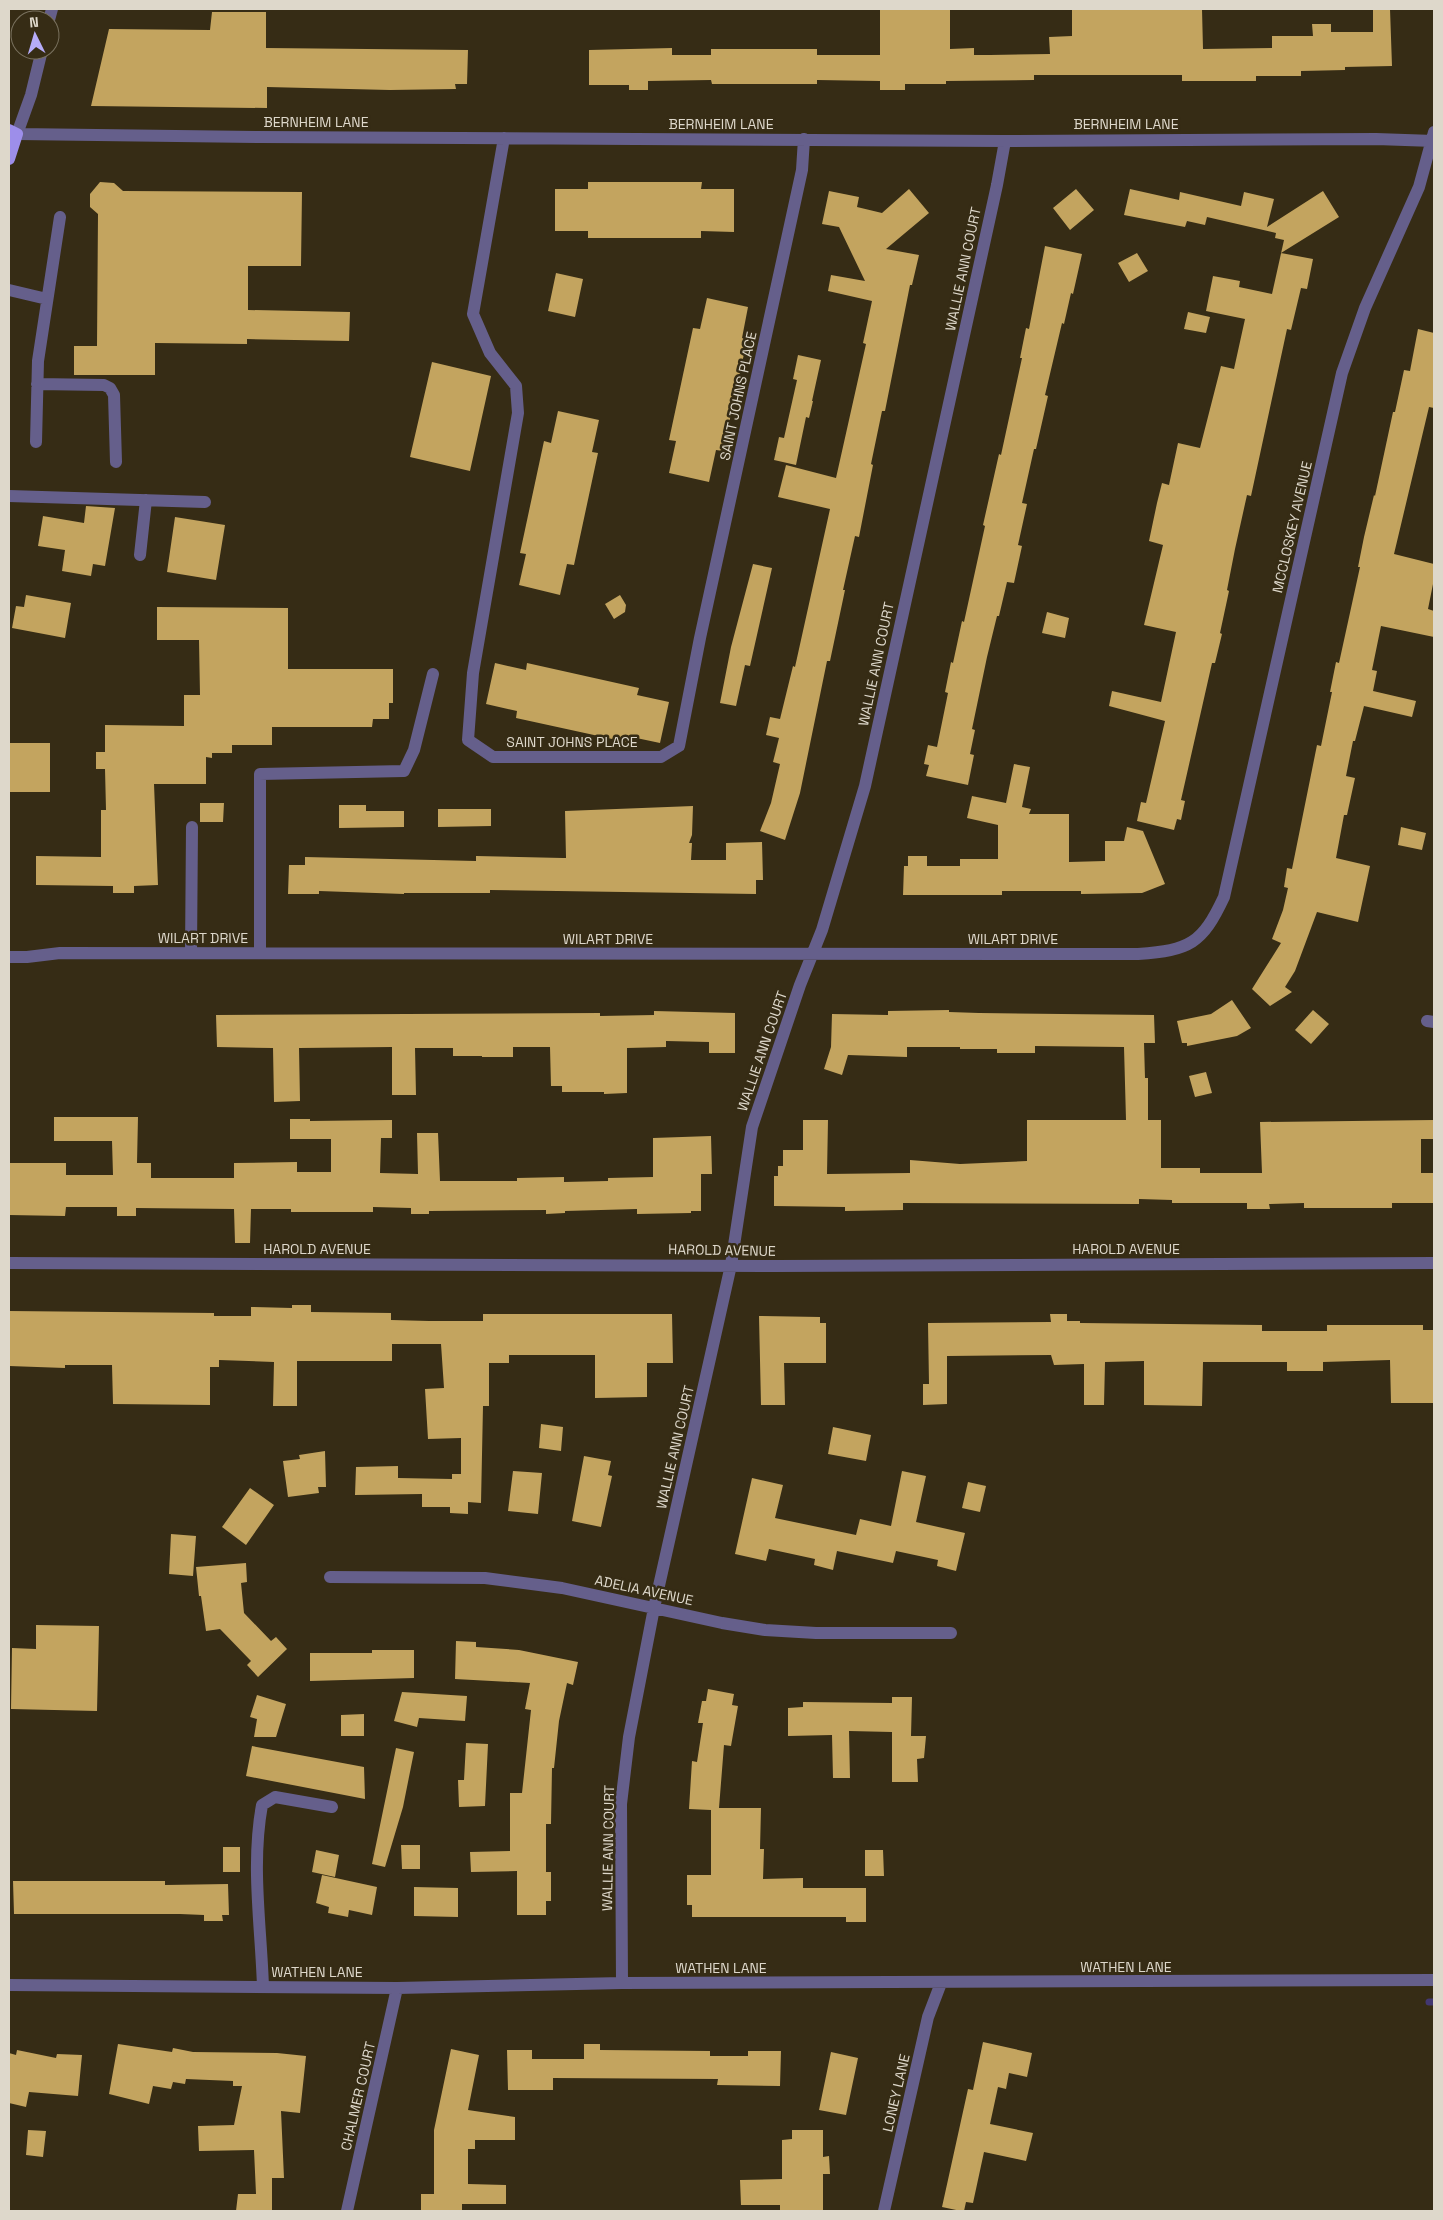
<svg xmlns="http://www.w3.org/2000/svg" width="1443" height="2220" viewBox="0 0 1443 2220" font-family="'Space Grotesk',sans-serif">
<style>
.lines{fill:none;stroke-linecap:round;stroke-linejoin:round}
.stream{stroke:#423771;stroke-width:7}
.building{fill:#c3a45f}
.minor{stroke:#655f8b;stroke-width:12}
.major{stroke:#9d8eea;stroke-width:12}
.labels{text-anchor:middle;stroke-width:5;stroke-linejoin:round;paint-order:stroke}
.street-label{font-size:14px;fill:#ded8cb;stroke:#362c15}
</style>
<rect width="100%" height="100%" fill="#362c15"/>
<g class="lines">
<path class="stream" d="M 1429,2002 L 1434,2002"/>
</g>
<path class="building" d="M 880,9 L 950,9 L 950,49 L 974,48 L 974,55 L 990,55 L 1050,54 L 1049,37 L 1072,36 L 1072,9 L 1202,9 L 1203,49 L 1272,48 L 1272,36 L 1313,36 L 1312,24 L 1331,24 L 1331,32 L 1373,32 L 1373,9 L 1390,9 L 1392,66 L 1345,67 L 1345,70 L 1301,71 L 1301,76 L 1256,76 L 1256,81 L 1182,81 L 1182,75 L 1034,75 L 1034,80 L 946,81 L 946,84 L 905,84 L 905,90 L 880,90 L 880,81 L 817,80 L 817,84 L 712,84 L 711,80 L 648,81 L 648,90 L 629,90 L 629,85 L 589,85 L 589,50 L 672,48 L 672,55 L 711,55 L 711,49 L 817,49 L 817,55 L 880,55 Z
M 212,12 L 266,12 L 266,48 L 468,50 L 467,84 L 455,84 L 456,89 L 390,90 L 267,87 L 267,108 L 91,106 L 109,29 L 210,30 Z
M 100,182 L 114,183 L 123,191 L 302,192 L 301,266 L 248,266 L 248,310 L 350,312 L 349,341 L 247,339 L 247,344 L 155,343 L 155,375 L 74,375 L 74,346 L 97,346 L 98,214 L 90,207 L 90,194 Z
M 588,182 L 702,182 L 701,189 L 734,189 L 734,232 L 701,231 L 701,238 L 588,238 L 588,231 L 555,231 L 555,189 L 588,189 Z
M 909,189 L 929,213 L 886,249 L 919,255 L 912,285 L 910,285 L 885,411 L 882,411 L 871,464 L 873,465 L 859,537 L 855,536 L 843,590 L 845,590 L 830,661 L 827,661 L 800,793 L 785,840 L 760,831 L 771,803 L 780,764 L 773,762 L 779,738 L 766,735 L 770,717 L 780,719 L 793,666 L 795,667 L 830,509 L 778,497 L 786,465 L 836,478 L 866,344 L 863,343 L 872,301 L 828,291 L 831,275 L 865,281 L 839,227 L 822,224 L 829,191 L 859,197 L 857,207 L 882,213 Z
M 1076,189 L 1094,210 L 1070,230 L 1053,208 Z
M 1130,189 L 1179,200 L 1180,192 L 1241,206 L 1244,192 L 1274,199 L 1267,227 L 1323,191 L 1339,217 L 1281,253 L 1313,259 L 1307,289 L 1301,288 L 1291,330 L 1287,329 L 1251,496 L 1247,495 L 1235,549 L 1227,590 L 1229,591 L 1220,633 L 1222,634 L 1215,663 L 1212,663 L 1181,800 L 1185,801 L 1181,820 L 1177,819 L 1174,830 L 1137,821 L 1141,802 L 1146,803 L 1165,721 L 1109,706 L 1112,691 L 1161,702 L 1176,632 L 1144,625 L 1163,545 L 1149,541 L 1157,503 L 1162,483 L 1169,485 L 1178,443 L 1200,448 L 1221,366 L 1234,369 L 1245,319 L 1206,311 L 1213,276 L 1240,281 L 1239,287 L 1272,294 L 1284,240 L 1275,238 L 1276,233 L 1207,217 L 1205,225 L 1187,221 L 1185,227 L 1124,215 Z
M 1045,246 L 1082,254 L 1073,294 L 1071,293 L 1064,324 L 1062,323 L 1045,395 L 1048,396 L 1036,449 L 1034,449 L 1022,503 L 1027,504 L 1018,545 L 1022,546 L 1014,583 L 1007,582 L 999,616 L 997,616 L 987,657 L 972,729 L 975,730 L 970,754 L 974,755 L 968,785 L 926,776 L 929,765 L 924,764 L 928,745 L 937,747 L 948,693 L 945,692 L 951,662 L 953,663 L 962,621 L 964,622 L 985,526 L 983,525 L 999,454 L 1001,455 L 1022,358 L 1020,358 L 1026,328 L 1029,329 Z
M 1137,253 L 1148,271 L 1129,282 L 1118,263 Z
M 556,273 L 583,279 L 575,317 L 548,311 Z
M 707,298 L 748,307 L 742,338 L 747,340 L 723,451 L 716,450 L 709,482 L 669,473 L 676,441 L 669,440 L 693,328 L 700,329 Z
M 1188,312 L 1210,317 L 1206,333 L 1184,329 Z
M 1418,329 L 1434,333 L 1434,408 L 1429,407 L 1394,554 L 1434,564 L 1434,579 L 1428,609 L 1434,611 L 1434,637 L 1381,626 L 1372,670 L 1377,671 L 1373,691 L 1416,701 L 1412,717 L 1364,706 L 1355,741 L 1353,741 L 1346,776 L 1355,778 L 1347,815 L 1344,815 L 1336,858 L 1370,866 L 1358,922 L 1317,912 L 1295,971 L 1285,987 L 1292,992 L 1270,1006 L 1252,989 L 1281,943 L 1272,939 L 1283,910 L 1288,888 L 1284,887 L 1287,868 L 1292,869 L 1317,745 L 1321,746 L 1332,692 L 1330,692 L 1336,662 L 1339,663 L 1360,567 L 1358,567 L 1364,537 L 1374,495 L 1375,496 L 1393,412 L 1395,412 L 1404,370 L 1410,371 Z
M 798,355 L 821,360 L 812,401 L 813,401 L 809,418 L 806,417 L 796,465 L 774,460 L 779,437 L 784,438 L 797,380 L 793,379 Z
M 432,362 L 491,376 L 470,471 L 410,457 Z
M 558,411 L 599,420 L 592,452 L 598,453 L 574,565 L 567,564 L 560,595 L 519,585 L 526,554 L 520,553 L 544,441 L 551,443 Z
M 86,506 L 115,508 L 105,566 L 93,564 L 91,576 L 62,571 L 65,550 L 38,546 L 43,516 L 84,523 Z
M 175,517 L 225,525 L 216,580 L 167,572 Z
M 753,564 L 772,568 L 750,666 L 745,665 L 736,706 L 720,703 L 731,647 Z
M 26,595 L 71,603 L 65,638 L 12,628 L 16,606 L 24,607 Z
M 620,595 L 626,605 L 625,612 L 614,619 L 605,604 Z
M 157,607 L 288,608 L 288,669 L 393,669 L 393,703 L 389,703 L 389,719 L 373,719 L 372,727 L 272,727 L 272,745 L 232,745 L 232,753 L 212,753 L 212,758 L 206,757 L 206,784 L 154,784 L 158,885 L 134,886 L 134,893 L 113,893 L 113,886 L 36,885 L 36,856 L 101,857 L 101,810 L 106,810 L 105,769 L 96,769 L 96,752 L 105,752 L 105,725 L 184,726 L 184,695 L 200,695 L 199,640 L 157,640 Z
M 1047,612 L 1069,618 L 1065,638 L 1042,633 Z
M 495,663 L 526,670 L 527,663 L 639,688 L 637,695 L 669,702 L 660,743 L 627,736 L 626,742 L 516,718 L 517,711 L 486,704 Z
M 9,743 L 50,743 L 50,792 L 9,792 Z
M 1014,764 L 1030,767 L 1022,807 L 1031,809 L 1029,814 L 1069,814 L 1069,862 L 1105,861 L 1105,841 L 1124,841 L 1127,827 L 1143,831 L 1165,884 L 1142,893 L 1081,894 L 1081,891 L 1002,891 L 1002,895 L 903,895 L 904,866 L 908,866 L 908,856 L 927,856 L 927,866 L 960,866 L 960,859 L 998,859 L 998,825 L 967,818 L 972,796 L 1006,803 Z
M 200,803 L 224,803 L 223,822 L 200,822 Z
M 339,805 L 366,805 L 366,811 L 404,811 L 404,827 L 339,828 Z
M 693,806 L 692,835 L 689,843 L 692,843 L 691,860 L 726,860 L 726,843 L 762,842 L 763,880 L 756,880 L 756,894 L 490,890 L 490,893 L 404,893 L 404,894 L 319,891 L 319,894 L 288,894 L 289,865 L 305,865 L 305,857 L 476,861 L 476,856 L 563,858 L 566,858 L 565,811 Z
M 438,809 L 491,809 L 491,826 L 438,827 Z
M 1401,827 L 1426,833 L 1422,850 L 1398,845 Z
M 1232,1000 L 1251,1028 L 1237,1036 L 1187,1046 L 1187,1043 L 1182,1043 L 1177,1021 L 1211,1014 Z
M 949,1010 L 949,1012 L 979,1013 L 1154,1015 L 1155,1043 L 1144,1043 L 1145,1078 L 1148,1078 L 1148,1120 L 1161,1120 L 1161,1168 L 1200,1168 L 1200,1173 L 1262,1173 L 1260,1122 L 1434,1120 L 1434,1139 L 1421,1139 L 1421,1173 L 1433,1173 L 1433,1203 L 1392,1203 L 1392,1208 L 1304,1208 L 1304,1203 L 1269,1204 L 1270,1209 L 1247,1209 L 1247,1203 L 1172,1203 L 1172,1200 L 1139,1199 L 1139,1204 L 903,1203 L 903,1210 L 845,1211 L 845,1207 L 774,1206 L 774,1176 L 778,1176 L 778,1166 L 783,1166 L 783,1150 L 803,1150 L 803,1120 L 828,1120 L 827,1174 L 910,1173 L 910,1160 L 960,1164 L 1027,1161 L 1027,1120 L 1126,1120 L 1124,1047 L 1035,1046 L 1035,1053 L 997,1053 L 997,1049 L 960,1049 L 960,1047 L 907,1047 L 907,1057 L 848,1055 L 842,1075 L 824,1069 L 831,1047 L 832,1014 L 888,1015 L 888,1011 Z
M 1313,1010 L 1329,1024 L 1311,1044 L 1295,1030 Z
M 654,1011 L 735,1013 L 735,1053 L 709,1053 L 709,1042 L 666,1041 L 666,1047 L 627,1048 L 627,1093 L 604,1094 L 604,1092 L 562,1092 L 562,1086 L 551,1086 L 550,1047 L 513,1047 L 513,1057 L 482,1057 L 482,1056 L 453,1056 L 453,1048 L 415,1048 L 416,1095 L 392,1095 L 392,1047 L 299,1048 L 300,1101 L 274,1102 L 273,1048 L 217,1047 L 216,1015 L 600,1013 L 600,1016 L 654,1015 Z
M 1206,1072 L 1212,1093 L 1195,1097 L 1189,1076 Z
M 54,1117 L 138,1117 L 137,1163 L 151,1163 L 151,1178 L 234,1178 L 234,1163 L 297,1162 L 297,1172 L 331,1172 L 331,1139 L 290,1139 L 290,1119 L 310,1119 L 310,1121 L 392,1120 L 392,1138 L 381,1138 L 380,1173 L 418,1174 L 417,1133 L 438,1133 L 440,1181 L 517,1181 L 517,1178 L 564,1177 L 564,1182 L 608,1181 L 608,1178 L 653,1177 L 653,1138 L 711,1136 L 712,1174 L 701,1174 L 701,1211 L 691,1211 L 691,1213 L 637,1214 L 637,1209 L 565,1211 L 565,1213 L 546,1214 L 546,1210 L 429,1211 L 429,1214 L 411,1214 L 411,1208 L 373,1207 L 373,1212 L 291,1212 L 291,1209 L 251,1209 L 250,1243 L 235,1243 L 234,1209 L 136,1208 L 136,1216 L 117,1216 L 117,1207 L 66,1207 L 65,1216 L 9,1215 L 9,1163 L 66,1163 L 66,1175 L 113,1175 L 112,1141 L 54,1141 Z
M 292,1305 L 311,1305 L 311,1312 L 391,1313 L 391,1320 L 429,1321 L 483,1321 L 483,1314 L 672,1314 L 673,1363 L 647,1363 L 647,1397 L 595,1398 L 595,1355 L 509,1355 L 509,1363 L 489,1363 L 489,1406 L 483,1406 L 481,1503 L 468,1502 L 468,1514 L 450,1513 L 450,1507 L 422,1507 L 422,1494 L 355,1495 L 356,1467 L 398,1466 L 398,1478 L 452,1479 L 452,1474 L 461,1474 L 461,1438 L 428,1439 L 425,1389 L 444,1388 L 441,1344 L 392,1344 L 392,1361 L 297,1361 L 297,1406 L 273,1406 L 274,1362 L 219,1360 L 219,1367 L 210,1367 L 210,1405 L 113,1404 L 112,1365 L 65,1365 L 65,1368 L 9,1366 L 9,1311 L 214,1313 L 214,1316 L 251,1316 L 251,1307 L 292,1308 Z
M 1050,1314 L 1067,1314 L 1067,1321 L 1080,1321 L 1080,1323 L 1262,1325 L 1262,1331 L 1327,1331 L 1327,1325 L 1423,1325 L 1423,1330 L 1434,1330 L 1434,1403 L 1391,1403 L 1390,1360 L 1323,1362 L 1323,1371 L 1287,1371 L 1287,1362 L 1203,1362 L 1202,1406 L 1144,1405 L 1144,1361 L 1105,1362 L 1104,1405 L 1084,1405 L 1084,1364 L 1054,1365 L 1051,1355 L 947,1356 L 947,1404 L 923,1405 L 923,1384 L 929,1384 L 928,1323 L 1051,1322 Z
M 759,1316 L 820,1317 L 820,1323 L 826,1323 L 826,1363 L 784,1363 L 785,1405 L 761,1405 Z
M 541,1424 L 563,1427 L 561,1451 L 539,1448 Z
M 833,1427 L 871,1435 L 866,1461 L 828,1454 Z
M 325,1451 L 326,1487 L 318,1487 L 319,1493 L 288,1497 L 283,1461 L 300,1459 L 299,1455 Z
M 584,1456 L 611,1461 L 608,1475 L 612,1476 L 601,1527 L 572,1521 Z
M 513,1471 L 542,1473 L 538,1514 L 508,1511 Z
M 902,1471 L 926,1476 L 916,1522 L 965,1533 L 956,1571 L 937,1566 L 938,1560 L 896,1551 L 893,1563 L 837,1551 L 833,1570 L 814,1565 L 815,1559 L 769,1549 L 766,1561 L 735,1554 L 752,1478 L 783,1485 L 775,1518 L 856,1535 L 860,1519 L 891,1526 Z
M 968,1482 L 986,1486 L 980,1512 L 962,1508 Z
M 250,1488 L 274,1505 L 246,1545 L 222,1527 Z
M 171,1534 L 196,1536 L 193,1576 L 169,1574 Z
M 246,1563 L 247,1582 L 241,1583 L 244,1613 L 271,1641 L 276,1637 L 287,1649 L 258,1677 L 247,1665 L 251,1661 L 220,1629 L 206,1631 L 201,1596 L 199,1596 L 196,1567 Z
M 36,1625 L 99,1626 L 97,1711 L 11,1709 L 12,1648 L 36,1649 Z
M 456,1641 L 476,1642 L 476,1647 L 519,1650 L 578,1662 L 573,1685 L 567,1683 L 559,1721 L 554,1768 L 552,1768 L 551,1824 L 546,1824 L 546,1872 L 551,1872 L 551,1901 L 546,1901 L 546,1915 L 517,1915 L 517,1871 L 471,1872 L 470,1852 L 510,1851 L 510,1793 L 522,1793 L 531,1710 L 525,1709 L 530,1683 L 455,1679 Z
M 372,1650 L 414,1650 L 414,1678 L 310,1681 L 310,1653 L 372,1653 Z
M 708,1689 L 734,1694 L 732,1705 L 738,1706 L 731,1746 L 724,1745 L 719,1808 L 761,1808 L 760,1849 L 764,1849 L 763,1879 L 803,1878 L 803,1888 L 866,1888 L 866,1922 L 846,1922 L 846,1917 L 692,1917 L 692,1905 L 687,1905 L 687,1875 L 711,1875 L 711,1810 L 689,1809 L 692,1761 L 697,1762 L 703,1723 L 698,1723 L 702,1701 L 706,1701 Z
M 402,1692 L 467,1696 L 465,1721 L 419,1718 L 417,1727 L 394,1721 Z
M 257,1695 L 286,1704 L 276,1737 L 254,1737 L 257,1719 L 250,1717 Z
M 892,1697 L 912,1697 L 911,1736 L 926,1736 L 924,1758 L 917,1759 L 918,1782 L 892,1782 L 892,1732 L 849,1731 L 850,1778 L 833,1778 L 832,1735 L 788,1736 L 788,1708 L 803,1707 L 803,1702 L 892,1703 Z
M 364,1714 L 364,1736 L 341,1736 L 341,1715 Z
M 466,1743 L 488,1744 L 485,1806 L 459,1807 L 458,1780 L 464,1780 Z
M 252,1746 L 364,1767 L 365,1799 L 246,1776 Z
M 396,1748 L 414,1752 L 403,1807 L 385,1867 L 372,1864 Z
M 401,1845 L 420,1845 L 420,1869 L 402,1869 Z
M 223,1847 L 240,1847 L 240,1872 L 223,1872 Z
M 316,1850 L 339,1855 L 335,1877 L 312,1872 Z
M 865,1850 L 883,1850 L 884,1876 L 865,1876 Z
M 322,1875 L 377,1887 L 372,1915 L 349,1910 L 348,1917 L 328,1913 L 329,1907 L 316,1903 Z
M 13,1881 L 165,1881 L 165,1885 L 228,1884 L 229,1915 L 222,1915 L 223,1921 L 204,1921 L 204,1915 L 180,1914 L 14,1914 Z
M 414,1887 L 458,1888 L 458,1917 L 414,1916 Z
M 983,2042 L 1032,2053 L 1027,2077 L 1009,2073 L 1006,2089 L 998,2087 L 990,2124 L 1033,2133 L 1026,2161 L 984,2152 L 973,2203 L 966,2202 L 964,2211 L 961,2211 L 942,2207 L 968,2089 L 973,2090 Z
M 118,2044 L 172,2052 L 173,2048 L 193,2052 L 277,2053 L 306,2056 L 300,2113 L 281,2111 L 284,2178 L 272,2178 L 272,2211 L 236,2211 L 238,2194 L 256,2194 L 254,2150 L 199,2151 L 198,2126 L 234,2125 L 242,2086 L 233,2086 L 233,2081 L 186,2079 L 185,2084 L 173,2082 L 171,2089 L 153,2086 L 149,2104 L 109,2094 Z
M 584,2044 L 600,2044 L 600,2050 L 710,2051 L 710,2056 L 748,2056 L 748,2051 L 781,2051 L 780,2086 L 717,2085 L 718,2079 L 553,2078 L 553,2090 L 508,2090 L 507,2050 L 532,2050 L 532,2059 L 584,2059 Z
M 451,2049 L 479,2055 L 468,2110 L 515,2117 L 515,2140 L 475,2140 L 475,2149 L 468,2149 L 468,2184 L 506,2185 L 506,2204 L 462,2204 L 462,2210 L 421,2211 L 421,2194 L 434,2194 L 434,2130 Z
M 17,2050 L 56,2058 L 57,2054 L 82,2055 L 78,2096 L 29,2092 L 26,2107 L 9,2103 L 9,2053 L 16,2055 Z
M 831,2052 L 858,2058 L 846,2115 L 819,2110 Z
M 28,2130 L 46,2131 L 43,2157 L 26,2155 Z
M 792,2130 L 823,2130 L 823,2157 L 829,2156 L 830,2174 L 823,2174 L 823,2211 L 780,2211 L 780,2205 L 741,2205 L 740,2180 L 782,2179 L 782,2140 L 792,2139 Z"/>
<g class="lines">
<path class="minor" d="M 49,20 L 52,9
M 42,50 L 31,95 L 17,134 L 259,137 L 1005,141 L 1376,139 L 1434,141
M 504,138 L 473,314 L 490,353 L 516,386 L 518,413 L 473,673 L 468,740 L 493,757 L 661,757 L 679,746 L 700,638 L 802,170 L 804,139
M 9,290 L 47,299
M 37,384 L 104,385 L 110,388 L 114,395 L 116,462
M 36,442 L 38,361 L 60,217
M 9,496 L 205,502
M 140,555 L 146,500
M 191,953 L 192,827
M 260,953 L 260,774 L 404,771 L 414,750 L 433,674
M 9,957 L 27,957 L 60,953 L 1138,954 C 1190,950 1202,944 1224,897 L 1342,373 L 1365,308 L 1419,187 L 1434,132
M 1427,1021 L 1434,1022
M 9,1263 L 777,1266 L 1434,1263
M 330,1577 L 485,1578 L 562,1588 L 722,1623 L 765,1630 L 816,1633 L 951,1633
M 622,1983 L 621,1804 L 629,1737 L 654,1608 L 731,1265 L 752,1127 L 800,985 L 822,930 L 865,786 L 997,185 L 1005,141
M 9,1985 L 397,1988 L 622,1983 L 1434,1980
M 263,1987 C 261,1926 251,1865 262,1805 L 275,1797 L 332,1807
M 347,2211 L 397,1988
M 884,2211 L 928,2017 L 941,1983"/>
<path class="major" d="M 9,130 L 17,134 L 9,159"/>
</g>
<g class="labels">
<g class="street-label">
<text x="316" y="127">BERNHEIM LANE</text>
<text x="721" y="129">BERNHEIM LANE</text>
<text x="1126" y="129">BERNHEIM LANE</text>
<text transform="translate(963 269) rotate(-78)" y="5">WALLIE ANN COURT</text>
<text transform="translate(738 396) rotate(-78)" y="5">SAINT JOHNS PLACE</text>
<text transform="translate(1292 527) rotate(-77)" y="5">MCCLOSKEY AVENUE</text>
<text transform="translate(876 664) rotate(-78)" y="5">WALLIE ANN COURT</text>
<text x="572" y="747">SAINT JOHNS PLACE</text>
<text x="203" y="943">WILART DRIVE</text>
<text x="608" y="944">WILART DRIVE</text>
<text x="1013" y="944">WILART DRIVE</text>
<text transform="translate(762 1051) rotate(-71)" y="5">WALLIE ANN COURT</text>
<text x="317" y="1254">HAROLD AVENUE</text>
<text x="1126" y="1254">HAROLD AVENUE</text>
<text transform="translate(722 1250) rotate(1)" y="5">HAROLD AVENUE</text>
<text transform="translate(675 1447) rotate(-77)" y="5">WALLIE ANN COURT</text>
<text transform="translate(644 1590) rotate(12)" y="5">ADELIA AVENUE</text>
<text transform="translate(608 1848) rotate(-89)" y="5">WALLIE ANN COURT</text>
<text x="1126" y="1972">WATHEN LANE</text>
<text x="721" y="1973">WATHEN LANE</text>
<text x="317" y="1977">WATHEN LANE</text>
<text transform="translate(896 2093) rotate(-77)" y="5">LONEY LANE</text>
<text transform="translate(358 2096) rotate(-77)" y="5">CHALMER COURT</text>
</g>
</g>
<rect width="1443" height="2220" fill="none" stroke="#ded8cb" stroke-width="20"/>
<g transform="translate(35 35) rotate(355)"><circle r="24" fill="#362c15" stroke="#79715e"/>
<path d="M0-4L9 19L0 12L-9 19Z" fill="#b6acf8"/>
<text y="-8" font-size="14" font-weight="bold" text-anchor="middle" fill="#ded8cb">N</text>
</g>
</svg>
